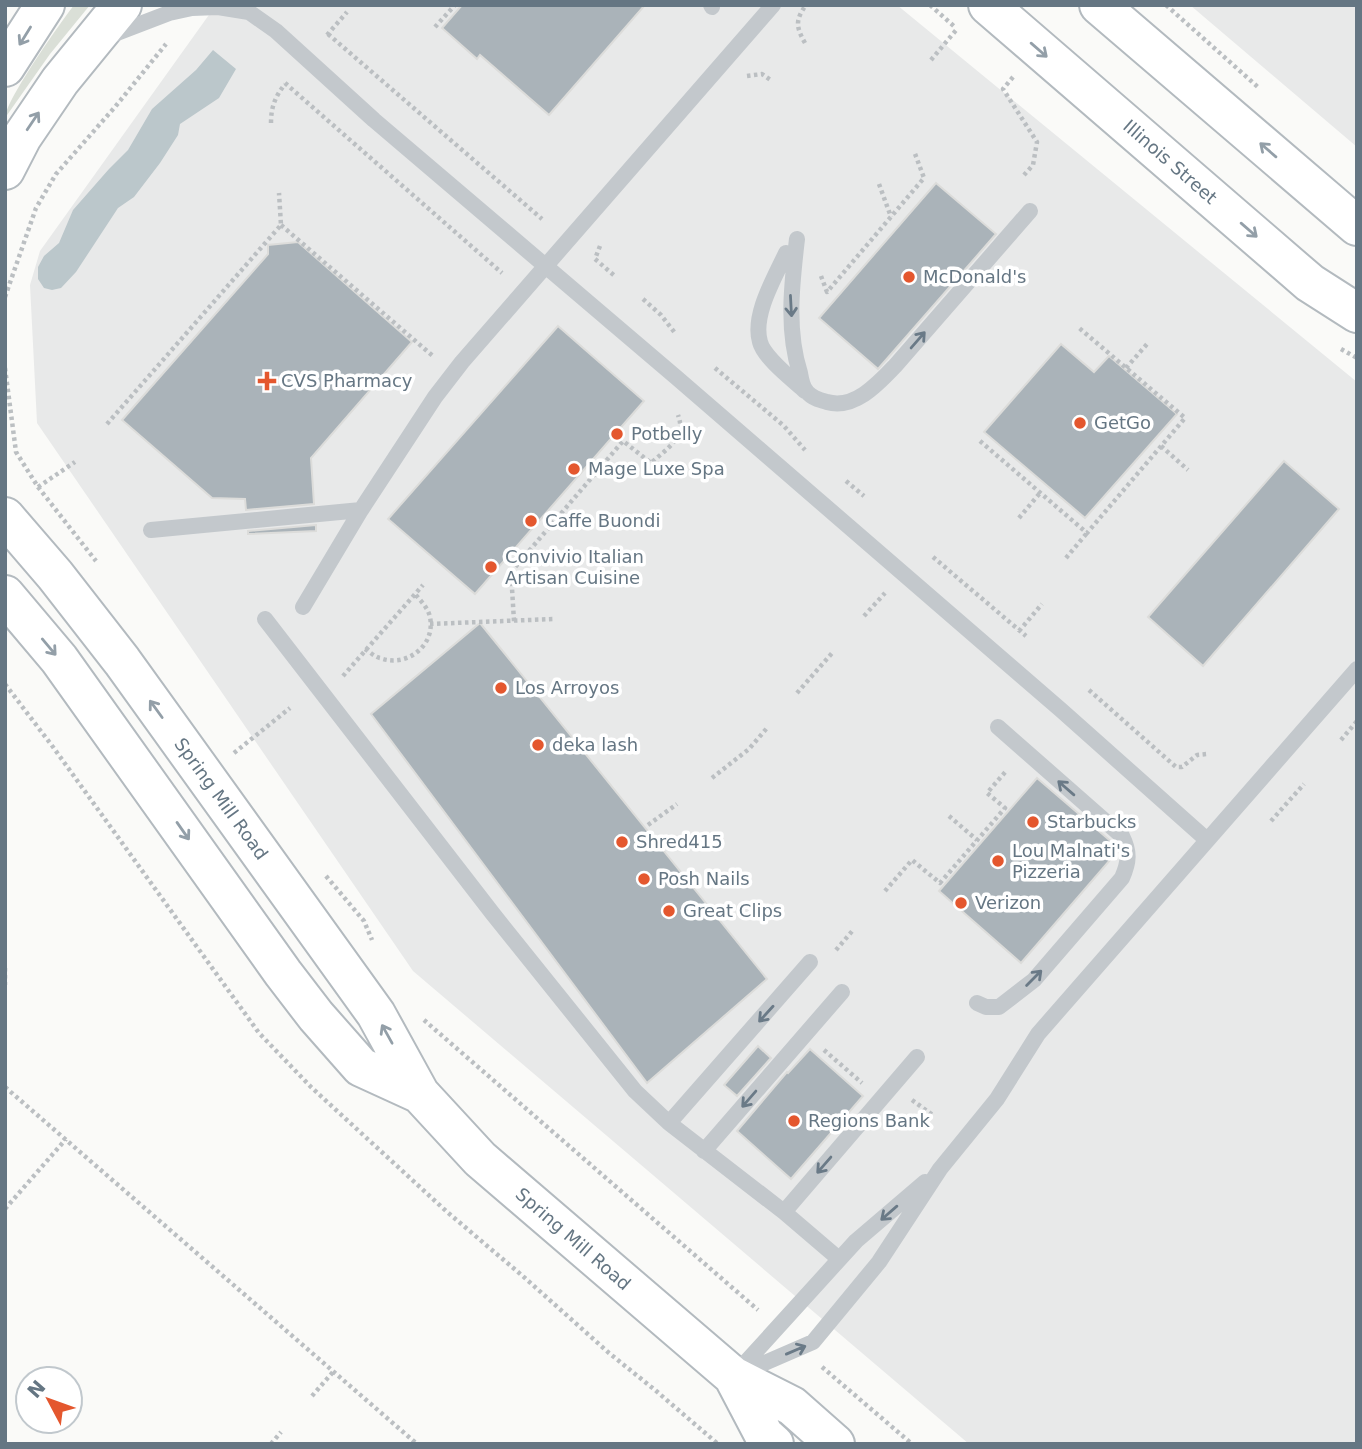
<svg xmlns="http://www.w3.org/2000/svg" width="1362" height="1449" viewBox="0 0 1362 1449" font-family="'DejaVu Sans',sans-serif">
<style>
.built{fill:#e8e9e9}
.green{fill:#dadfd7}
.water{fill:#bbc7cb}
.building{fill:#aab3b9;stroke:#dcdcda;stroke-width:2}
.lines{fill:none;stroke-linecap:round;stroke-linejoin:round}
.secondary-casing{stroke:#b3babf;stroke-width:42}
.path{stroke:#bbbfc2;stroke-width:4.5;stroke-dasharray:3.5 3.5;stroke-linecap:butt}
.lane{stroke:#c3c8cc;stroke-width:16}
.secondary{stroke:#fff;stroke-width:38}
.oneway{stroke:#939fa8}
.oneway2{stroke:#6a7a87}
.poi-dot{fill:#e4572e;stroke:#fff;stroke-width:2.5}
.labels{text-anchor:middle;stroke-width:7;stroke-linejoin:round;paint-order:stroke}
.street-label{font-size:18px;fill:#657683;stroke:#fff}
.poi-label{font-size:18px;fill:#657683;stroke:#fff;text-anchor:start}
</style>
<rect width="100%" height="100%" fill="#fafaf8"/>
<path class="built" d="M 216,5 L 897,5 L 1357,382 L 1357,1444 L 969,1444 L 413,971 L 37,423 L 30,285 L 40,251 Z
M 1190,5 L 1357,5 L 1357,147 Z"/>
<path class="green" d="M 74,5 L 90,5 L 50,54 L 5,118 C 5,101 61,22 74,5 Z"/>
<path class="water" d="M 213,50 L 236,69 L 219,98 L 180,124 L 178,135 L 160,163 L 134,197 L 118,208 L 76,272 L 61,288 L 52,290 L 44,288 L 38,279 L 38,267 L 44,256 L 59,243 L 73,210 L 109,169 L 128,150 L 152,109 L 196,70 Z"/>
<path class="building" d="M 462,5 L 645,5 L 549,115 L 480,55 L 477,59 L 442,28 Z
M 936,183 L 996,234 L 878,369 L 819,318 Z
M 298,242 L 412,342 L 311,458 L 314,504 L 246,510 L 245,499 L 212,498 L 122,420 L 268,254 L 268,245 Z
M 558,326 L 644,401 L 475,594 L 388,519 Z
M 1061,344 L 1094,372 L 1109,356 L 1177,414 L 1085,518 L 984,432 Z
M 1284,461 L 1339,509 L 1203,666 L 1148,617 Z
M 316,525 L 316,531 L 248,534 L 248,531 Z
M 480,623 L 767,979 L 647,1083 L 371,714 Z
M 1037,778 L 1114,844 L 1117,852 L 1021,963 L 939,891 Z
M 758,1046 L 771,1058 L 737,1096 L 724,1085 Z
M 810,1049 L 863,1096 L 791,1179 L 737,1131 L 787,1072 L 788,1073 Z"/>
<g class="lines">
<g class="secondary-casing">
<path id="secondary" d="M 988,5 L 1310,283 L 1357,313
M 1099,5 L 1357,226
M 5,67 L 45,5
M 5,170 L 22,137 L 60,81 L 122,5
M 5,517 L 55,575 L 122,661 L 376,1014 L 420,1094 L 480,1159 L 733,1376 L 792,1406 L 835,1444
M 5,595 L 59,659 L 283,973 L 316,1016 L 361,1067 L 420,1094
M 733,1376 L 764,1435 L 774,1444"/>
</g>
<path class="path" d="M 930,5 L 956,28
M 1166,5 L 1259,88
M 435,27 L 455,5
M 328,34 L 542,219
M 327,35 L 347,12
M 805,43 C 796,27 795,20 806,5
M 931,60 L 957,29
M 747,76 L 762,74 L 772,81
M 1013,77 L 1003,89 L 1037,142 L 1033,165 L 1024,175
M 285,83 L 502,273
M 271,123 C 271,107 275,97 285,84
M 879,184 L 891,217
M 281,225 L 434,357
M 600,246 L 595,259 L 616,277
M 821,276 L 827,292 L 924,178 L 914,151
M 5,297 L 36,208 L 56,174 L 115,107 L 166,44
M 643,299 L 661,315 L 675,333
M 1341,349 L 1357,358
M 5,368 L 16,452 L 38,487 L 96,561
M 715,368 L 784,426 L 805,450
M 1126,368 L 1148,343
M 107,424 L 281,225 L 279,193
M 980,441 L 1087,533 L 1185,418 L 1078,327
M 1161,446 L 1188,470
M 846,481 L 864,496
M 38,487 L 75,462
M 1019,518 L 1040,493
M 933,557 L 1026,636
M 1066,558 L 1087,533
M 864,616 L 885,593
M 514,621 L 511,572 L 623,441 L 651,463 C 666,449 687,438 678,415
M 430,624 L 553,619
M 1019,631 L 1042,604
M 365,649 C 370,652 375,657 380,658 C 406,668 436,646 430,617 C 428,608 421,601 415,594
M 343,676 L 423,585
M 5,684 L 53,747 L 259,1033 L 311,1087 L 446,1211 L 525,1278 L 609,1353 L 655,1390 L 718,1444
M 1089,690 L 1176,767 L 1182,767 L 1197,755 L 1207,754
M 797,693 L 833,652
M 1341,740 L 1357,721
M 234,753 L 290,708
M 712,778 L 749,749 L 767,728
M 949,816 L 977,840
M 1271,821 L 1304,784
M 648,825 L 677,804
M 326,876 L 364,921 L 372,940
M 885,891 L 912,860 L 940,883 L 1005,808 L 987,793 L 1007,770
M 836,950 L 854,929
M 5,968 L 5,985
M 424,1020 L 758,1310
M 824,1050 L 862,1083
M 5,1087 L 417,1444
M 912,1100 L 934,1116
M 5,1209 L 66,1139
M 822,1367 L 912,1444
M 312,1396 L 333,1372
M 271,1444 L 281,1432"/>
<path class="lane" d="M 711,5 L 712,7
M 109,36 L 169,13 L 192,8 L 218,7 L 249,12 L 276,31 L 374,120 L 677,378 L 1061,710 L 1207,840
M 797,239 C 792,283 786,329 800,373 C 801,379 803,388 807,392 C 812,398 820,400 827,402 C 854,410 878,384 895,366 L 1030,211
M 786,253 C 775,277 752,315 760,342 C 764,358 793,380 805,391
M 151,530 L 361,510
M 303,607 L 361,510 L 435,397 L 462,362 L 773,5
M 265,619 L 493,914 L 635,1091 L 669,1123 L 784,1212 L 839,1259
M 977,1003 L 986,1007 L 999,1007 L 1034,980 L 1122,878 C 1129,862 1130,852 1122,836 L 998,727
M 669,1123 L 810,962
M 704,1151 L 842,992
M 784,1212 L 917,1057
M 737,1372 L 856,1241 L 925,1182
M 737,1375 L 813,1342 L 879,1262 L 940,1169 L 997,1099 L 1038,1034 L 1357,669"/>
<use href="#secondary" class="secondary"/>
</g>
<defs><path id="oneway-shaft" d="M-6 0H5M1.5-3L5.5 0L1.5 3" fill="none" stroke-width="1.6" stroke-linecap="round" stroke-linejoin="round" transform="scale(1.75)"/></defs>
<g class="oneway">
<use href="#oneway-shaft" transform="translate(25 36) rotate(122)"/>
<use href="#oneway-shaft" transform="translate(1039 50) rotate(41)"/>
<use href="#oneway-shaft" transform="translate(33 121) rotate(-56)"/>
<use href="#oneway-shaft" transform="translate(1268 150) rotate(-139)"/>
<use href="#oneway-shaft" transform="translate(1249 230) rotate(41)"/>
<use href="#oneway-shaft" transform="translate(49 647) rotate(50)"/>
<use href="#oneway-shaft" transform="translate(156 709) rotate(-126)"/>
<use href="#oneway-shaft" transform="translate(183 831) rotate(55)"/>
<use href="#oneway-shaft" transform="translate(387 1034) rotate(-119)"/>
</g>
<g class="oneway2">
<use href="#oneway-shaft" transform="translate(791 306) rotate(87)"/>
<use href="#oneway-shaft" transform="translate(918 340) rotate(-49)"/>
<use href="#oneway-shaft" transform="translate(1066 788) rotate(-139)"/>
<use href="#oneway-shaft" transform="translate(1034 978) rotate(-45)"/>
<use href="#oneway-shaft" transform="translate(766 1014) rotate(132)"/>
<use href="#oneway-shaft" transform="translate(749 1099) rotate(131)"/>
<use href="#oneway-shaft" transform="translate(824 1165) rotate(131)"/>
<use href="#oneway-shaft" transform="translate(889 1213) rotate(139)"/>
<use href="#oneway-shaft" transform="translate(796 1350) rotate(-23)"/>
</g>
<g class="poi-dot">
<circle cx="909" cy="277" r="7"/>
<path d="M263.5 370.5h7v7h7v7h-7v7h-7v-7h-7v-7h7z"/>
<circle cx="1080" cy="423" r="7"/>
<circle cx="617" cy="434" r="7"/>
<circle cx="574" cy="469" r="7"/>
<circle cx="531" cy="521" r="7"/>
<circle cx="491" cy="567" r="7"/>
<circle cx="501" cy="688" r="7"/>
<circle cx="538" cy="745" r="7"/>
<circle cx="1033" cy="822" r="7"/>
<circle cx="622" cy="842" r="7"/>
<circle cx="998" cy="861" r="7"/>
<circle cx="644" cy="879" r="7"/>
<circle cx="961" cy="903" r="7"/>
<circle cx="669" cy="911" r="7"/>
<circle cx="794" cy="1121" r="7"/>
</g>
<g class="labels">
<g class="street-label">
<text transform="translate(1170 162) rotate(41)" y="6">Illinois Street</text>
<text transform="translate(221 799) rotate(54)" y="6">Spring Mill Road</text>
<text transform="translate(573 1239) rotate(41)" y="6">Spring Mill Road</text>
</g>
<g class="poi-label">
<text x="923" y="283">McDonald's</text>
<text x="281" y="387">CVS Pharmacy</text>
<text x="1094" y="429">GetGo</text>
<text x="631" y="440">Potbelly</text>
<text x="588" y="475">Mage Luxe Spa</text>
<text x="545" y="527">Caffe Buondi</text>
<text x="505" y="563">Convivio Italian<tspan x="505" dy="21">Artisan Cuisine</tspan></text>
<text x="515" y="694">Los Arroyos</text>
<text x="552" y="751">deka lash</text>
<text x="1047" y="828">Starbucks</text>
<text x="636" y="848">Shred415</text>
<text x="1012" y="857">Lou Malnati's<tspan x="1012" dy="21">Pizzeria</tspan></text>
<text x="658" y="885">Posh Nails</text>
<text x="975" y="909">Verizon</text>
<text x="683" y="917">Great Clips</text>
<text x="808" y="1127">Regions Bank</text>
</g>
</g>
<rect width="1362" height="1449" fill="none" stroke="#657683" stroke-width="14"/>
<g transform="translate(49 1400) rotate(311)"><circle r="33" fill="#ffffff" stroke="#c1c8cd" stroke-width="2"/>
<path d="M0-5L12 26L0 18L-12 26Z" fill="#e4572e"/>
<text y="-10" font-size="19" font-weight="bold" text-anchor="middle" fill="#657683">N</text>
</g>
</svg>
